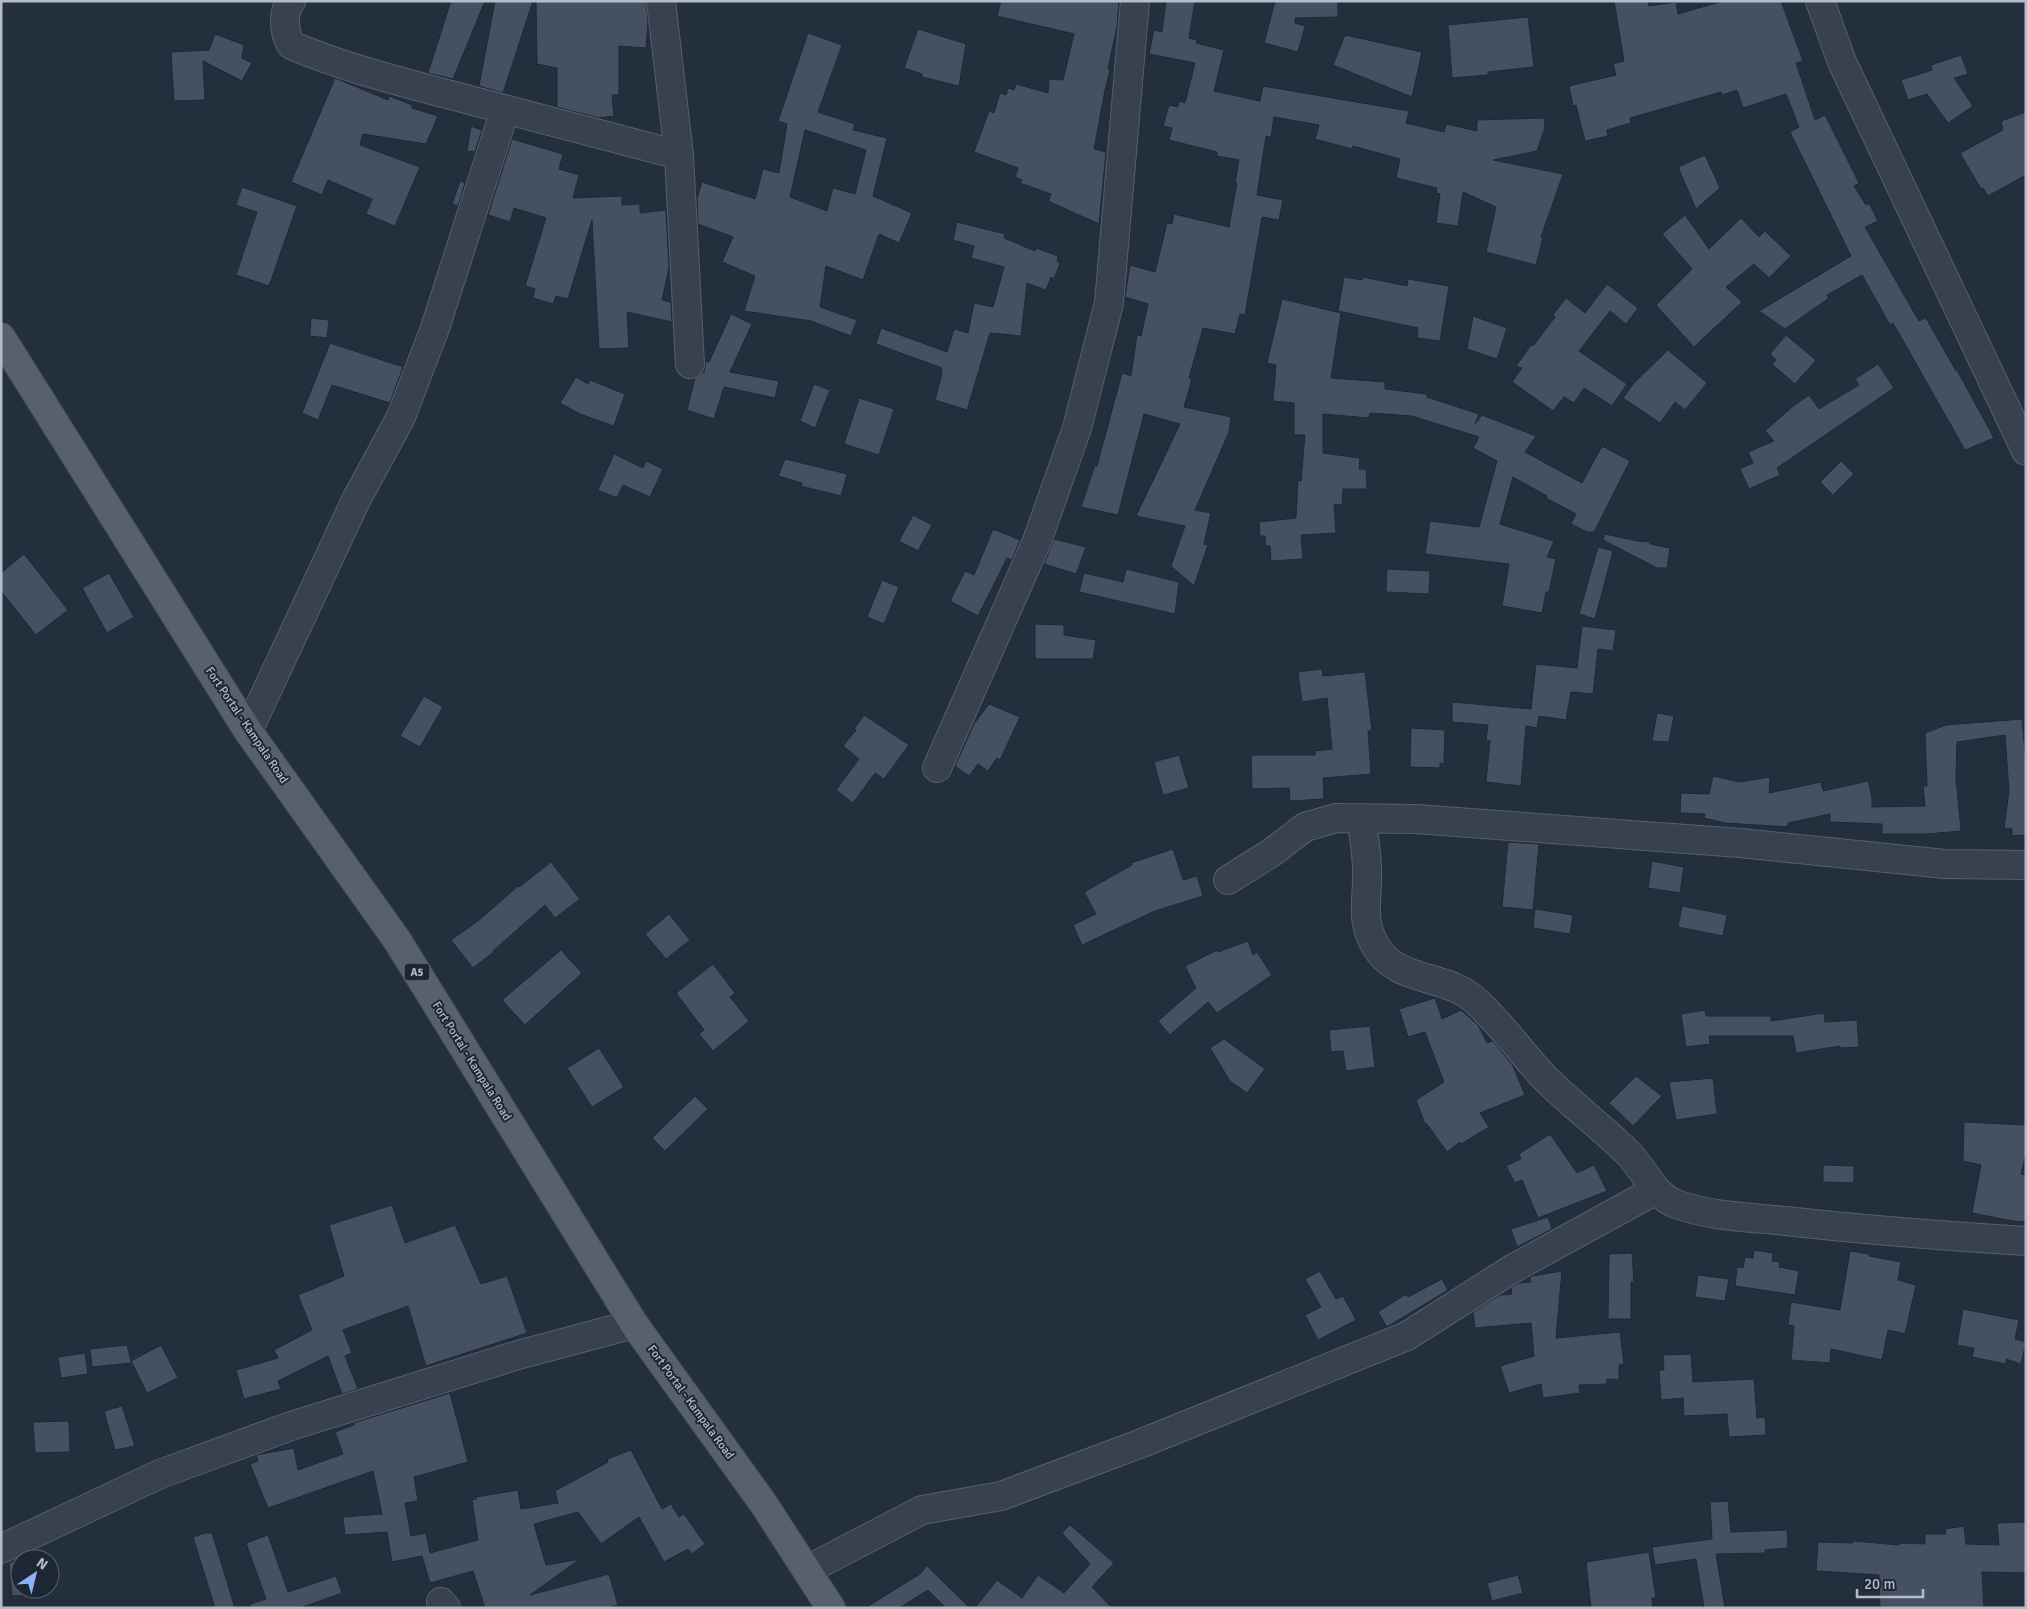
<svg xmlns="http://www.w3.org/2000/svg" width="2027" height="1609" viewBox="0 0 2027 1609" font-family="Signika,sans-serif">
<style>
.building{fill:#455162;stroke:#1f2835;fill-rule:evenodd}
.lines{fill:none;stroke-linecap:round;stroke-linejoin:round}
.minor-casing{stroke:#565f6c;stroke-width:30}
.major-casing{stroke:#414a57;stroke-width:30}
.minor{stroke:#38414e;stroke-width:28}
.major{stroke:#56606e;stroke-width:28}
.labels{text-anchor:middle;stroke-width:4;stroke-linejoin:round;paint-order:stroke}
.shield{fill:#1d2633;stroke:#878f9c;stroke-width:1}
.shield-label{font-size:11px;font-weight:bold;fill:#b4bcc9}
.street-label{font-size:12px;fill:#b4bcc9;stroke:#1d2633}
</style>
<rect width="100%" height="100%" fill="#242f3e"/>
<path class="building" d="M 451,1 L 485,1 L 453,79 L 428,73 Z
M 495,1 L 533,1 L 503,93 L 479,86 Z
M 536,1 L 646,1 L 648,21 L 646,48 L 619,46 L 619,95 L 612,95 L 614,116 L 599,118 L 557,107 L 557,68 L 537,64 Z
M 1001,1 L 1119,1 L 1117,26 L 1108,69 L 1110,70 L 1105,90 L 1094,149 L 1106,152 L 1099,224 L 1048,201 L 1051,194 L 1020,183 L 1022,180 L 1015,177 L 1018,168 L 974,152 L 989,111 L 994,113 L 1000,93 L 1006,95 L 1008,88 L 1014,90 L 1016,84 L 1048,93 L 1049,79 L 1063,80 L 1074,34 L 997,16 Z
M 1166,1 L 1195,1 L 1189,38 L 1197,40 L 1196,43 L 1224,50 L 1214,91 L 1260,101 L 1263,86 L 1409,111 L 1406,123 L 1444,132 L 1446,124 L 1477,131 L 1477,120 L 1544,118 L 1545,128 L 1537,151 L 1493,160 L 1563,174 L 1541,237 L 1543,237 L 1536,265 L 1486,252 L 1496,207 L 1463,192 L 1458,226 L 1436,223 L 1440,194 L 1436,193 L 1437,188 L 1396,178 L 1400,159 L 1353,146 L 1352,149 L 1315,139 L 1319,125 L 1274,117 L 1271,137 L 1266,136 L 1257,195 L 1283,200 L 1279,220 L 1262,217 L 1245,315 L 1240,314 L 1235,334 L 1203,328 L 1189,378 L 1192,379 L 1184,407 L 1231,417 L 1229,432 L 1195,510 L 1211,513 L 1204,544 L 1208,545 L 1194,586 L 1171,566 L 1185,526 L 1136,516 L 1180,424 L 1144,414 L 1118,515 L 1081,507 L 1095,465 L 1097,466 L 1122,373 L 1131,376 L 1137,335 L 1141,336 L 1148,304 L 1125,297 L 1130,265 L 1155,272 L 1167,223 L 1172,224 L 1174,214 L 1229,227 L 1237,183 L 1235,183 L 1239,160 L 1217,156 L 1217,152 L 1169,140 L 1172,128 L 1163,126 L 1169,105 L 1178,107 L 1179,101 L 1185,103 L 1195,63 L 1149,54 L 1154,30 L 1162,32 Z
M 1275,1 L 1338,1 L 1338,17 L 1295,18 L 1295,23 L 1305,26 L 1298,52 L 1264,43 Z
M 1614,1 L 1648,1 L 1649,6 L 1676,2 L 1678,14 L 1723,1 L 1781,1 L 1803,61 L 1796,63 L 1815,120 L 1825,115 L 1859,183 L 1854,186 L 1866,205 L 1869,203 L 1878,221 L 1865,227 L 1919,321 L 1926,318 L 1956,371 L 1957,370 L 1994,438 L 1965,450 L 1893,323 L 1890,325 L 1862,275 L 1827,295 L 1829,298 L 1785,329 L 1759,311 L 1851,256 L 1790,132 L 1799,127 L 1786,94 L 1743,108 L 1737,90 L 1722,95 L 1721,92 L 1630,118 L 1631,123 L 1607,130 L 1608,136 L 1585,141 L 1576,105 L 1573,106 L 1569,86 L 1616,75 L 1613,64 L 1624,61 Z
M 1528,17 L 1534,67 L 1488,72 L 1488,75 L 1452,78 L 1448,25 Z
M 918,29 L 966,44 L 959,86 L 922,77 L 922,74 L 904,68 Z
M 808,33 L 842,45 L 818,112 L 855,124 L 853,130 L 887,138 L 873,196 L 912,213 L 899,243 L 879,234 L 863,280 L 826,266 L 820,307 L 857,320 L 851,336 L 811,321 L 744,311 L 755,276 L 722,262 L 733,237 L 698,224 L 697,198 L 702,182 L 755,199 L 763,169 L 779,173 L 787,124 L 778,121 ZM 805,130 L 866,150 L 855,194 L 833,188 L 827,211 L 790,197 Z
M 215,34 L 244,45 L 242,58 L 252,63 L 242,81 L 203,61 L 205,100 L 174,101 L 171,52 L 209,50 Z
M 1345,35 L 1422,52 L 1412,97 L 1333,65 Z
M 1961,55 L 1968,74 L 1954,78 L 1973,106 L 1948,123 L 1927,94 L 1908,100 L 1901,80 L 1932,70 L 1931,65 Z
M 335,78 L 388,100 L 389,96 L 412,105 L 412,108 L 438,116 L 426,144 L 363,134 L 360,145 L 420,167 L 395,226 L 366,214 L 372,199 L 328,180 L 322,195 L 291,182 Z
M 2026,112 L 2026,175 L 1988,196 L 1983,188 L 1981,189 L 1960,153 L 2003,130 L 2001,121 Z
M 471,126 L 482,130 L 475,152 L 467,151 Z
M 512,139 L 563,154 L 559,169 L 579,175 L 573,198 L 622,196 L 622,205 L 640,204 L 640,213 L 666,210 L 669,268 L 662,300 L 671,302 L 672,322 L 627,312 L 629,348 L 599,349 L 592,220 L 568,299 L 556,296 L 553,304 L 533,298 L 535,289 L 525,286 L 546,218 L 514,208 L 510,222 L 488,215 Z
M 1705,155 L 1720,188 L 1696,209 L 1678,167 Z
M 460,181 L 465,183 L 458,206 L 452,204 Z
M 242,187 L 297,206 L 269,286 L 236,275 L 257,212 L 236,205 Z
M 1685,215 L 1709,249 L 1741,218 L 1759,237 L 1765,231 L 1791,256 L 1769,278 L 1754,264 L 1726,287 L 1742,302 L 1694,347 L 1656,305 L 1692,269 L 1662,234 Z
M 957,222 L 1005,234 L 1004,238 L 1035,251 L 1036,248 L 1058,256 L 1057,261 L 1060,263 L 1054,279 L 1051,277 L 1046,290 L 1027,283 L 1021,336 L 990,333 L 967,410 L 935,400 L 942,374 L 941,373 L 942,368 L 876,344 L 881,328 L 947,352 L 954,329 L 968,333 L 974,303 L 993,307 L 1004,267 L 971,258 L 974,246 L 953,240 Z
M 1344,277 L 1362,280 L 1363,277 L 1407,286 L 1408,279 L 1449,286 L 1440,341 L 1417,338 L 1418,328 L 1338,311 Z
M 1607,284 L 1638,308 L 1626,324 L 1610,311 L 1579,351 L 1627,384 L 1612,406 L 1584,388 L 1574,403 L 1564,397 L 1553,411 L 1512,382 L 1522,368 L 1516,366 L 1531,345 L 1533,346 L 1555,317 L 1553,315 L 1566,298 L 1585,313 Z
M 1282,299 L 1341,313 L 1331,378 L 1385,382 L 1385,389 L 1427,394 L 1427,397 L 1479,414 L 1475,424 L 1482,415 L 1536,436 L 1525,452 L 1582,483 L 1602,446 L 1630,461 L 1594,532 L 1587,532 L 1571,524 L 1576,514 L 1546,498 L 1547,496 L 1513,477 L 1500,524 L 1554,541 L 1547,557 L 1556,559 L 1549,592 L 1546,592 L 1542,613 L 1502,606 L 1509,564 L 1425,554 L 1430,521 L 1479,527 L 1497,461 L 1473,448 L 1479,437 L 1412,416 L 1370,413 L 1369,418 L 1323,414 L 1323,453 L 1360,458 L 1359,469 L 1366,469 L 1367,489 L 1343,489 L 1342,505 L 1334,504 L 1336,533 L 1301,535 L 1303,559 L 1271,561 L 1270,546 L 1266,546 L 1265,536 L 1260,536 L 1259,522 L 1296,518 L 1298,480 L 1301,481 L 1305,435 L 1294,435 L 1294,403 L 1273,401 L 1276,365 L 1267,363 Z
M 731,314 L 752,324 L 730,372 L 779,381 L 775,398 L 724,387 L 714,419 L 687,410 L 695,378 L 704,372 L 706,361 L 709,362 Z
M 1473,316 L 1507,328 L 1497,359 L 1467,349 Z
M 311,318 L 329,320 L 327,338 L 310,336 Z
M 1786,335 L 1816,360 L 1795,384 L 1772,364 L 1776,360 L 1770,354 Z
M 330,343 L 403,367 L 390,403 L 332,385 L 318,420 L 302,413 Z
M 1668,350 L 1707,383 L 1685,410 L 1675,402 L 1660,423 L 1623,398 L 1634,383 Z
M 1878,364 L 1894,388 L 1777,468 L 1780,475 L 1749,489 L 1740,469 L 1753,463 L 1748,452 L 1774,441 L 1765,431 L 1792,407 L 1809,395 L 1819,409 L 1859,385 L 1855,379 Z
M 576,377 L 588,384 L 590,380 L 625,394 L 614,426 L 580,414 L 560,403 Z
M 814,384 L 830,390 L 815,428 L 800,421 Z
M 859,398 L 894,409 L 879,455 L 844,444 Z
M 614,454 L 643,468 L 646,461 L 663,469 L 650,497 L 623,485 L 617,498 L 598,490 Z
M 785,459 L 847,474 L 841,496 L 801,486 L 802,483 L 778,476 Z
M 1841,461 L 1854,474 L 1833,495 L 1820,482 Z
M 913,515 L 932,525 L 918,551 L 899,541 Z
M 993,529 L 1020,540 L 1012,560 L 1007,558 L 978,616 L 950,601 L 965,571 L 974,575 Z
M 1605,534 L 1637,541 L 1650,542 L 1650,544 L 1670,548 L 1667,568 L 1657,568 L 1603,540 Z
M 1054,539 L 1086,547 L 1076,574 L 1044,564 Z
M 1598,547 L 1613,551 L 1595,619 L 1579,614 Z
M 24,554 L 68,610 L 36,635 L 1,591 L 1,573 Z
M 1126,569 L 1179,582 L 1175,614 L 1079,592 L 1084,573 L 1123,582 Z
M 1387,569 L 1430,571 L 1429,594 L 1386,592 Z
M 109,573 L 134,617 L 107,633 L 82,588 Z
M 882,580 L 899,587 L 884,624 L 867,617 Z
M 1035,624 L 1064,625 L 1064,635 L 1096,640 L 1093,659 L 1035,659 Z
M 1582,626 L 1616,630 L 1613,651 L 1598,649 L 1593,694 L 1571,692 L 1566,720 L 1539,716 L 1537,728 L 1526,726 L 1521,786 L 1486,782 L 1490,741 L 1486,741 L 1488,725 L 1452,722 L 1452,702 L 1531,709 L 1536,664 L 1577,668 Z
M 1322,669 L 1323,676 L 1365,672 L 1372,731 L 1368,731 L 1371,774 L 1323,778 L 1324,799 L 1290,801 L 1289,788 L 1252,789 L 1251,755 L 1315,755 L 1315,751 L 1332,749 L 1327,698 L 1302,702 L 1298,672 Z
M 424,696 L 443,707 L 420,747 L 400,736 Z
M 989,704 L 1020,717 L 1000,760 L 997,758 L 988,771 L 978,764 L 969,776 L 955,766 L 974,724 Z
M 1657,713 L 1674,716 L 1669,742 L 1652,741 Z
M 864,715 L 909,745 L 884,779 L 875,773 L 853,803 L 836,790 L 859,759 L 843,746 L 856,730 L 854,729 Z
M 2022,719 L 2026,764 L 2026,835 L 2012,836 L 2012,829 L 2004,828 L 2009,791 L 2005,735 L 1957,742 L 1956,778 L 1961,831 L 1927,834 L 1882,834 L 1882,824 L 1830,822 L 1830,814 L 1788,823 L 1788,827 L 1725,823 L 1704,818 L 1705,814 L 1680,813 L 1681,793 L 1709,794 L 1713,776 L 1739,782 L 1770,777 L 1769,793 L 1821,782 L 1823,791 L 1868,781 L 1872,797 L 1872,807 L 1925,806 L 1923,786 L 1927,786 L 1925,733 L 1946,725 Z
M 1411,728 L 1445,730 L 1444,764 L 1440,763 L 1440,768 L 1410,767 Z
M 1179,755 L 1189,788 L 1163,795 L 1154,762 Z
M 1508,842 L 1539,844 L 1533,910 L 1502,907 Z
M 1173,849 L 1183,880 L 1197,876 L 1203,896 L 1155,911 L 1082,945 L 1073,925 L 1096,914 L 1084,892 L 1132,865 L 1131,863 Z
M 1652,861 L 1684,867 L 1680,893 L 1648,888 Z
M 551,862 L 580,899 L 555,918 L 545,905 L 493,951 L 494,952 L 473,968 L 451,940 L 478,921 L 518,886 L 519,887 Z
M 1682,906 L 1727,915 L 1723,936 L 1678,927 Z
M 1535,909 L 1573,915 L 1570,934 L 1533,928 Z
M 669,914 L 690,940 L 666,959 L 645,934 Z
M 1248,941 L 1253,955 L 1257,952 L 1272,975 L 1217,1013 L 1208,1002 L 1170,1035 L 1158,1021 L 1196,988 L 1185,966 L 1217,950 L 1218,952 Z
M 561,950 L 582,973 L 525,1025 L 502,1000 Z
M 713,964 L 735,993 L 730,997 L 749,1021 L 713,1051 L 699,1034 L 704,1030 L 676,993 Z
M 1435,998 L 1442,1019 L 1461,1010 L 1478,1025 L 1487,1043 L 1493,1041 L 1513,1066 L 1525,1095 L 1480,1113 L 1489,1127 L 1461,1144 L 1460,1142 L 1447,1152 L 1427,1124 L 1425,1124 L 1416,1100 L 1444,1082 L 1425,1032 L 1408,1037 L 1399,1009 Z
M 1705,1010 L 1706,1016 L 1771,1016 L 1771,1021 L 1824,1013 L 1825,1022 L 1857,1020 L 1859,1047 L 1840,1048 L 1840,1046 L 1796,1053 L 1793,1036 L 1709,1036 L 1710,1044 L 1686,1047 L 1681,1014 Z
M 1370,1026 L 1375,1067 L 1346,1071 L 1343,1051 L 1331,1052 L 1329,1030 Z
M 1224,1039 L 1265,1069 L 1247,1093 L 1230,1081 L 1210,1048 Z
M 599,1048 L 624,1087 L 592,1107 L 567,1068 Z
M 1636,1076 L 1662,1096 L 1633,1126 L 1609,1103 Z
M 1713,1078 L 1717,1114 L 1676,1120 L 1669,1082 Z
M 695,1096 L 708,1109 L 665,1151 L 652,1138 Z
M 1964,1122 L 2026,1125 L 2026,1153 L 2021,1174 L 2026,1175 L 2026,1222 L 2013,1221 L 1972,1213 L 1981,1165 L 1963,1161 Z
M 1550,1134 L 1577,1173 L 1594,1165 L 1607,1191 L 1538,1218 L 1522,1180 L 1515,1183 L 1506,1166 L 1521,1159 L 1519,1154 Z
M 1823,1165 L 1854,1166 L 1854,1183 L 1823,1182 Z
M 392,1205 L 405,1243 L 455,1225 L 481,1284 L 507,1276 L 527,1333 L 426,1366 L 408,1306 L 343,1330 L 352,1353 L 345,1356 L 358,1389 L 342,1394 L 328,1356 L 278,1381 L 281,1389 L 244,1399 L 236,1370 L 278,1358 L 274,1350 L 312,1330 L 298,1295 L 344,1276 L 329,1225 Z
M 1548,1217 L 1552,1229 L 1517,1247 L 1511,1229 Z
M 1754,1250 L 1773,1253 L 1772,1261 L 1780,1262 L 1779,1267 L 1799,1271 L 1795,1295 L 1735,1286 L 1737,1267 L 1743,1268 L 1745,1257 L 1753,1258 Z
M 1850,1251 L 1869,1254 L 1869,1256 L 1901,1262 L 1898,1280 L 1916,1285 L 1905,1334 L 1888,1330 L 1882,1360 L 1831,1349 L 1830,1363 L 1791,1360 L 1794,1326 L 1788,1325 L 1791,1302 L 1840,1310 Z
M 1632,1253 L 1634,1282 L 1631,1282 L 1631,1319 L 1608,1319 L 1609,1254 Z
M 1320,1271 L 1336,1299 L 1343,1296 L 1356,1320 L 1318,1340 L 1305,1315 L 1321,1307 L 1305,1279 Z
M 1562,1271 L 1556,1338 L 1620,1332 L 1624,1364 L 1619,1365 L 1619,1380 L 1607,1379 L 1607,1384 L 1579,1385 L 1580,1393 L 1543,1398 L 1541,1384 L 1509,1393 L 1500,1366 L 1534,1356 L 1531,1323 L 1475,1328 L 1473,1312 L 1500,1295 L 1512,1294 L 1511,1288 L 1519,1283 L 1531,1282 L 1530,1277 L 1532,1276 Z
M 1698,1275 L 1729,1279 L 1725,1301 L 1695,1297 Z
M 1442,1279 L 1448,1290 L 1387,1327 L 1378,1312 L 1406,1294 L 1408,1297 Z
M 1963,1309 L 2019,1320 L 2015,1339 L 2026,1342 L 2021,1364 L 2006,1359 L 2006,1364 L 1972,1357 L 1974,1348 L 1957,1345 Z
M 127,1345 L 131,1361 L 161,1345 L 178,1378 L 147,1393 L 131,1361 L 131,1363 L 92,1367 L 90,1349 Z
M 85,1353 L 88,1374 L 61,1378 L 58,1357 Z
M 1691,1354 L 1693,1382 L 1754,1379 L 1757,1418 L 1765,1417 L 1766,1435 L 1729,1437 L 1727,1414 L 1684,1416 L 1683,1398 L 1661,1400 L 1659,1370 L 1664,1370 L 1663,1355 Z
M 450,1393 L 468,1462 L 414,1477 L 418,1501 L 405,1503 L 411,1536 L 426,1533 L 430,1553 L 478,1540 L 472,1500 L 476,1499 L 476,1497 L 518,1490 L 521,1509 L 558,1503 L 555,1491 L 608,1462 L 607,1459 L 631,1450 L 662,1509 L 671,1504 L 679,1517 L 684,1514 L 705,1544 L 692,1554 L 688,1549 L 664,1562 L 639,1517 L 601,1544 L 578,1512 L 534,1524 L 546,1565 L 580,1559 L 530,1595 L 609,1574 L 618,1605 L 607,1608 L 485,1608 L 473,1571 L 430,1583 L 422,1556 L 392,1562 L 387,1532 L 345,1535 L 343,1517 L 382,1514 L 373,1471 L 268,1508 L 250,1464 L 258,1461 L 256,1455 L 294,1448 L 298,1470 L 343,1454 L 335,1432 L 354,1425 L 353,1423 Z
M 122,1406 L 135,1446 L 115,1450 L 104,1411 Z
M 69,1421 L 70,1452 L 35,1453 L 33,1422 Z
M 1728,1501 L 1731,1532 L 1787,1530 L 1788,1548 L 1765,1550 L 1765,1553 L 1716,1554 L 1725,1608 L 1704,1608 L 1696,1559 L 1655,1565 L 1652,1547 L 1712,1539 L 1710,1502 Z
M 2026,1522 L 2026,1573 L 1982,1572 L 1984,1608 L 1880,1608 L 1879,1575 L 1816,1571 L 1818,1542 L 1853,1543 L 1853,1541 L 1899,1545 L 1899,1543 L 1925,1544 L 1925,1534 L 1946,1534 L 1945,1529 L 1964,1526 L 1966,1544 L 1999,1545 L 1997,1523 Z
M 1070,1525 L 1114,1563 L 1092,1587 L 1112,1608 L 975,1608 L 997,1580 L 1022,1598 L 1038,1575 L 1064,1593 L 1090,1564 L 1062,1533 Z
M 205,1533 L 212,1533 L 235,1608 L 215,1608 L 193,1537 Z
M 268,1535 L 288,1592 L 336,1576 L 342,1593 L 300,1608 L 251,1608 L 250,1604 L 266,1599 L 246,1543 Z
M 1649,1552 L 1656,1598 L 1652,1598 L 1653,1608 L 1591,1608 L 1586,1562 Z
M 20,1559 L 20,1589 L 43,1589 L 44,1594 L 12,1596 L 9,1563 Z
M 927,1566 L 970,1608 L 946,1608 L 928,1590 L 899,1608 L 865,1608 L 920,1574 Z
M 1518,1575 L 1523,1593 L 1492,1601 L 1487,1583 Z"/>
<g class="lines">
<g class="minor-casing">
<path id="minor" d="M 291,1 C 282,14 284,32 291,45 C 340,66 391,79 443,93 C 522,114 600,134 679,155
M 661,1 L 679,155 L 690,364
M 1820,1 L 1842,62 L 2026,451
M 248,731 L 356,500 L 401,417 L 435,328 L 505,110
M 937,768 L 1037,541 L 1077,428 L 1109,303 L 1135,1
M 1361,818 C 1364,836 1367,853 1367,871 C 1368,899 1360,919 1375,945 C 1396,984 1448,973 1477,1002 C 1501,1024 1520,1051 1542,1075 C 1569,1103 1601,1126 1628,1153 C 1644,1169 1654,1196 1676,1204 C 1711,1217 1749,1217 1786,1221 C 1866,1230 1945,1236 2026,1241
M 1228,880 L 1271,853 L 1305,827 L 1336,818 L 1416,819 L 1740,843 L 1945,864 L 2026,865
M 1,1549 L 160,1474 L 291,1426 L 518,1355 L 634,1324
M 807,1570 L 922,1510 L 1001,1496 L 1142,1443 L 1407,1336 L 1512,1269 L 1656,1190
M 441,1602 L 446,1608"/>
</g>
<g class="major-casing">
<path id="major" d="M 1,337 L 248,731 L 397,940 L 634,1324 L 763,1503 L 831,1608"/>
</g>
<use href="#minor" class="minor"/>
<use href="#major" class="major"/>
</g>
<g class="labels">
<rect class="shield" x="404.5" y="963.5" width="25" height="17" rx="4"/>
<g class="shield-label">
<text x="417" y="976">A5</text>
</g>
<g class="street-label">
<text transform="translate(247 725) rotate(56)" y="4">Fort Portal - Kampala Road</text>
<text transform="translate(472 1061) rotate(58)" y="4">Fort Portal - Kampala Road</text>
<text transform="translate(691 1402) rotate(54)" y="4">Fort Portal - Kampala Road</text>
</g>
</g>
<rect width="2027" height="1609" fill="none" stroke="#b4bcc9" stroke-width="5"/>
<g transform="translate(35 1574) rotate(35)"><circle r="24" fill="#1d2633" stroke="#59626f"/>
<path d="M0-4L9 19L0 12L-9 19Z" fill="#8ab4f8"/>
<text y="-8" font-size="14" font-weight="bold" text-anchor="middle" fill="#b4bcc9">N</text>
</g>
<path d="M1857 1589v8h66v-8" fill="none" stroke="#b4bcc9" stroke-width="2.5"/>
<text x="1864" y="1589" font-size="15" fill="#b4bcc9" stroke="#1d2633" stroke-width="4" paint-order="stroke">20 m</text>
</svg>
